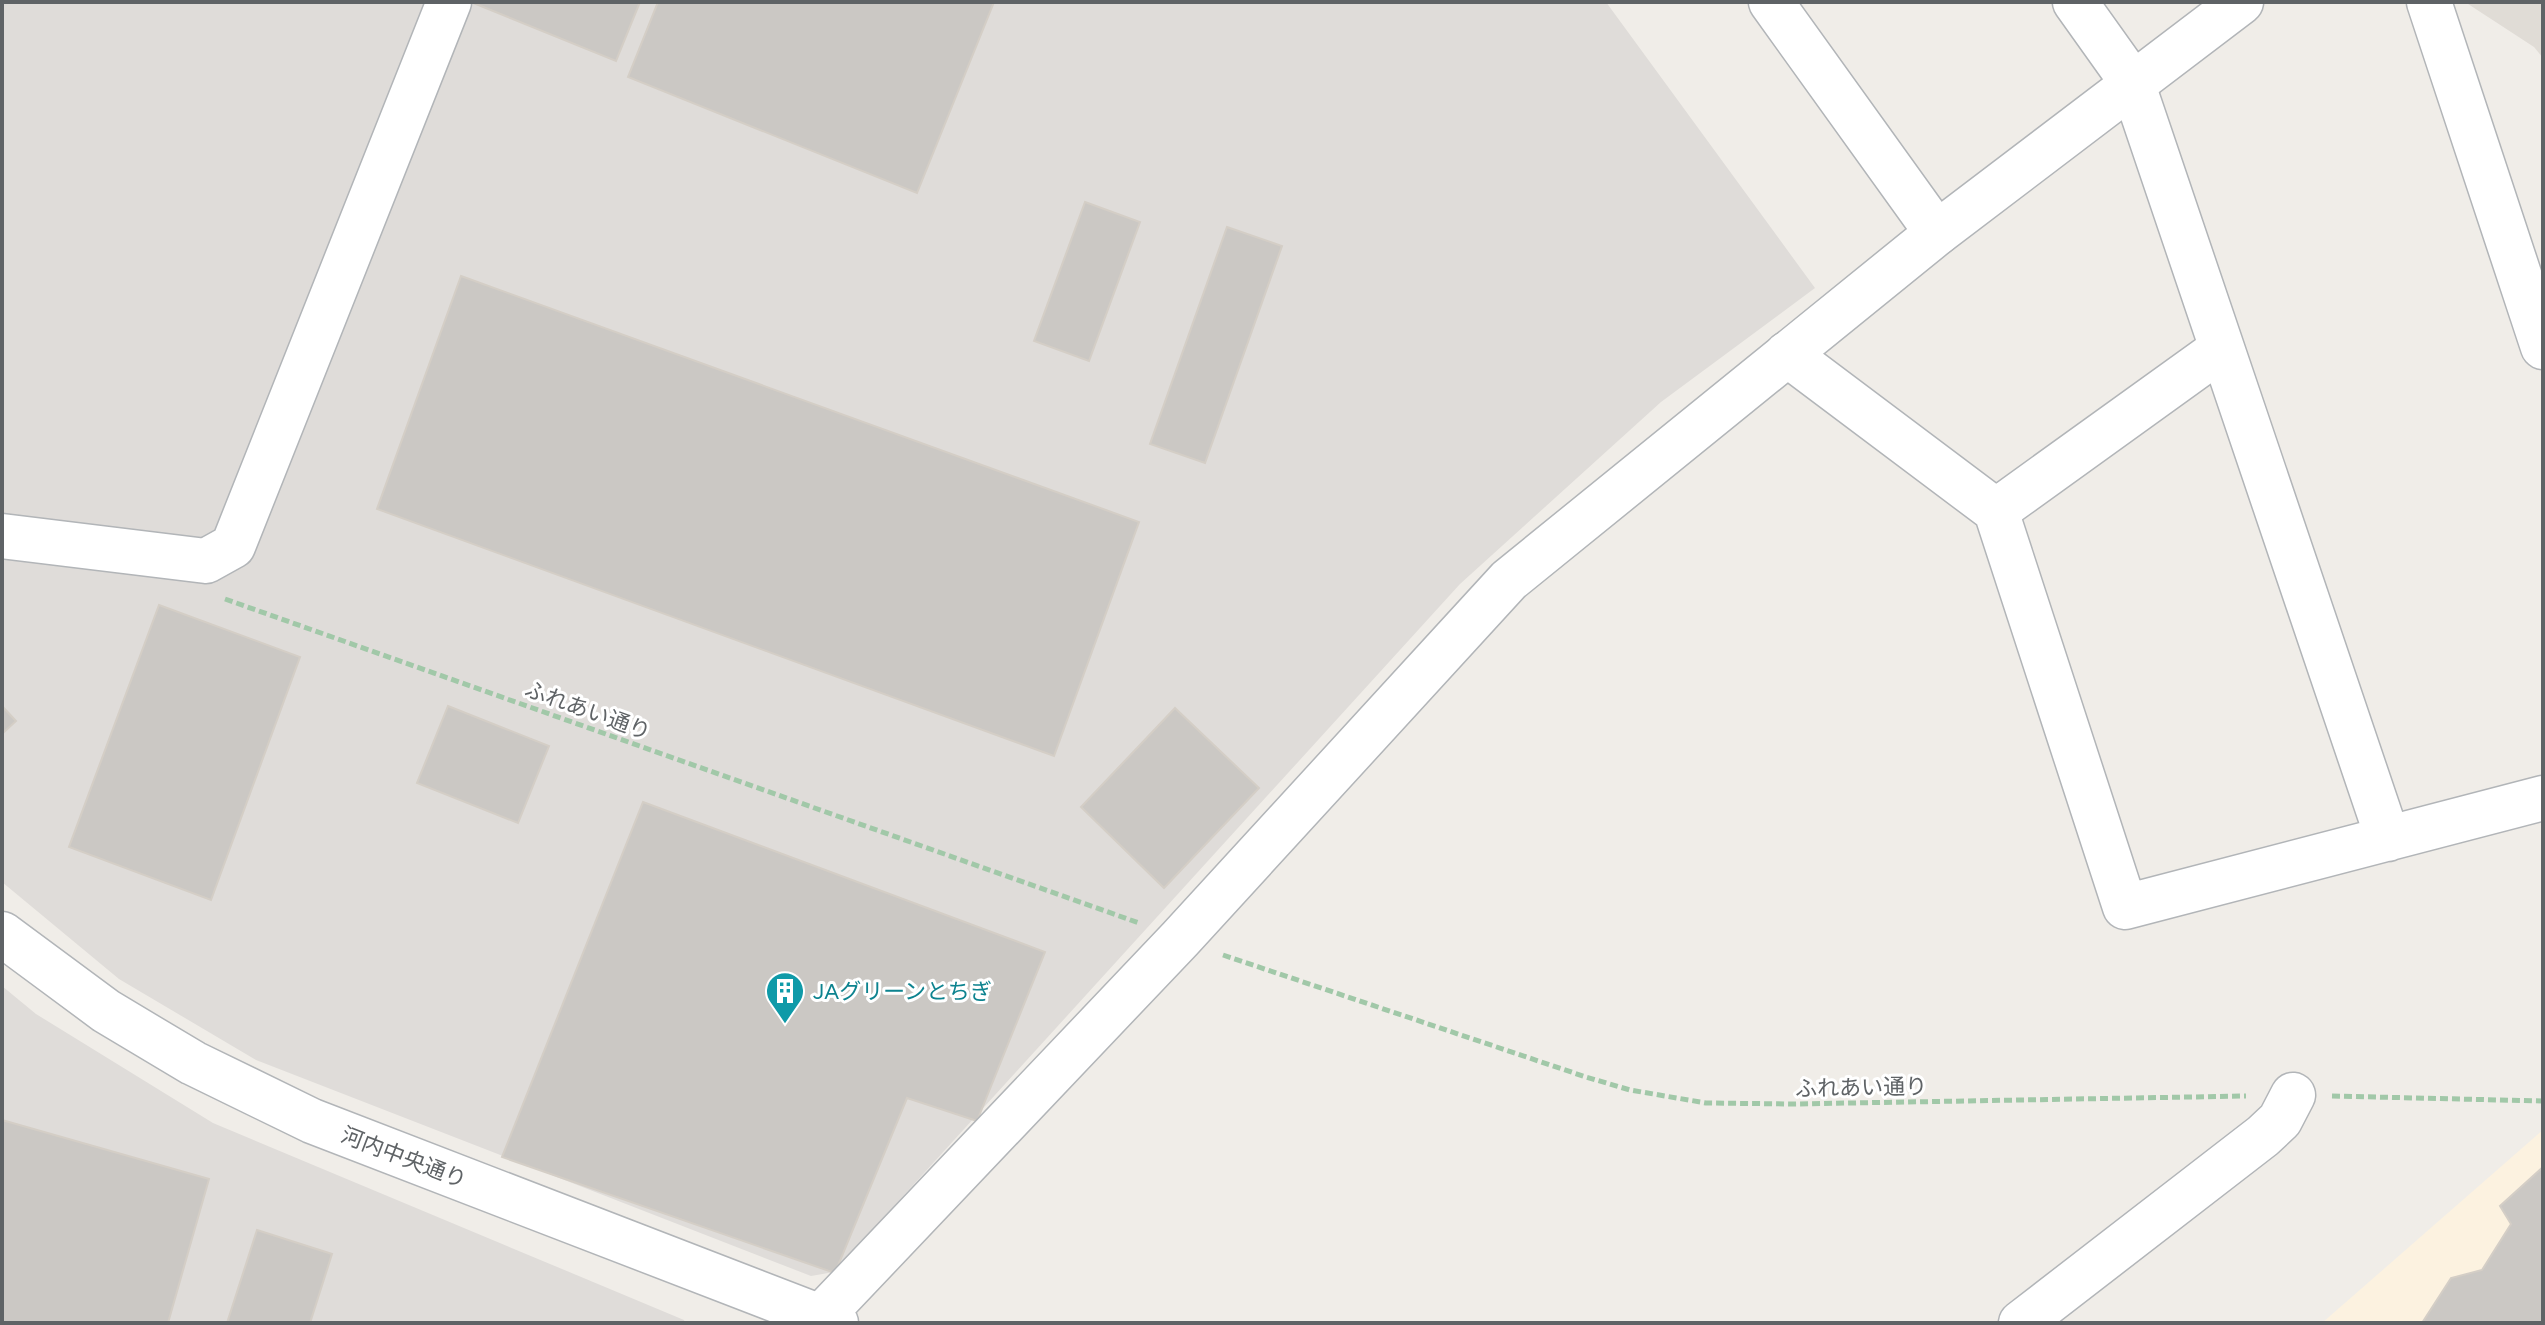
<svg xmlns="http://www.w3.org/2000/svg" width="2545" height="1325" viewBox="0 0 2545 1325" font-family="Figtree,'Noto Sans JP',sans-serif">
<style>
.commercial{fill:#fcf2e0}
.industrial{fill:#dfdcd9}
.education{fill:#e0dcd6}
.building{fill:#cbc8c4;stroke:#d4cec6;stroke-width:2}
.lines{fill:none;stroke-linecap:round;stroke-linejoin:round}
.minor-casing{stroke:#b2b5b8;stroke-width:47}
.tertiary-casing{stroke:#b2b5b8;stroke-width:47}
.path{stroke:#a1c8a8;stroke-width:5;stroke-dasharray:8 4;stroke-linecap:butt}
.minor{stroke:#fff;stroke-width:44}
.tertiary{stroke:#fff;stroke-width:44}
.labels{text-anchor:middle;stroke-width:6;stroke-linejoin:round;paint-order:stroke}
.street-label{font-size:22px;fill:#5f6366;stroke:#fff}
.culture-label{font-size:22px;fill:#0d838f;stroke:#fff;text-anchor:start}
</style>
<rect width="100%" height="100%" fill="#f0ede8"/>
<path class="commercial" d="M 2543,1130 L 2543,1323 L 2322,1323 Z"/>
<path class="industrial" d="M 2,2 L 1606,2 L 1815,288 L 1661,402 L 1460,584 L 834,1272 L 811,1276 L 256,1060 L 119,979 L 2,882 Z
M 2,986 L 36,1014 L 213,1123 L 684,1320 L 685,1323 L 2,1323 Z"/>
<path class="education" d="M 2465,2 L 2543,2 L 2543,58 L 2534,47 Z"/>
<path class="building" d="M 471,2 L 640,2 L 616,61 Z
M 658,2 L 994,2 L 917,193 L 628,77 Z
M 1085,202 L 1140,222 L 1089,361 L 1034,341 Z
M 1227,227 L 1282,246 L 1205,463 L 1150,444 Z
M 461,276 L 1139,522 L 1054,756 L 377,509 Z
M 159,605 L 300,657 L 211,900 L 69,847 Z
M 2,706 L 16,721 L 2,734 Z
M 448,706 L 549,746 L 518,823 L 417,783 Z
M 1175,708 L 1259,788 L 1164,888 L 1081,807 Z
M 643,802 L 1045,952 L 977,1121 L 907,1098 L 835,1273 L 502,1157 Z
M 2,1120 L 209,1179 L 168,1323 L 2,1323 Z
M 2543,1167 L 2543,1323 L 2422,1323 L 2451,1278 L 2482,1270 L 2511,1224 L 2500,1206 Z
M 257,1230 L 332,1254 L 310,1323 L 227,1323 Z"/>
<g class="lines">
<g class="minor-casing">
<path id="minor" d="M 1771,2 L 1937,233
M 2075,2 L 2132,82 L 2388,839
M 1787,354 L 1996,511 L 2125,907 L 2543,798
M 1996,511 L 2221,349
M 2,536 L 206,561 L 233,546 L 449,2
M 2021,1323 L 2263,1136 L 2280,1120 L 2293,1095"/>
</g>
<g class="tertiary-casing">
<path id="tertiary" d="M 2429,2 L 2543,347
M 2,934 L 106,1011 L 193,1063 L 312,1121 L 836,1323
M 815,1323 L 1180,939 L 1509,580 L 1937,233 L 2241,2"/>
</g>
<path class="path" d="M 225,599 L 1139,923
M 1223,955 L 1586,1077 L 1630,1090 L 1706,1103 L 1794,1104 L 2246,1096
M 2332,1096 L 2543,1101"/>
<use href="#minor" class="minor"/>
<use href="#tertiary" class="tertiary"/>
</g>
<defs>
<g id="building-pin" transform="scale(2)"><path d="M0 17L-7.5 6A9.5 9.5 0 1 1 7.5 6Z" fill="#0f9aa8" stroke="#fff"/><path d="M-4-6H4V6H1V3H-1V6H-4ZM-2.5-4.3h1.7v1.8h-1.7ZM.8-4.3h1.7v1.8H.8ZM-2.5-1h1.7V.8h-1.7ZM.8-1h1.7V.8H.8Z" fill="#fff"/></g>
</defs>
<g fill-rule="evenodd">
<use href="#building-pin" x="785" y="991"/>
</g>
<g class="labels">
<g class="street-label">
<text transform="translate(588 710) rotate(20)" y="8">ふれあい通り</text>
<text transform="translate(1861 1087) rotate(-1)" y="8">ふれあい通り</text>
<text transform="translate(404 1157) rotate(21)" y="8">河内中央通り</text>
</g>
<g class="culture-label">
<text x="813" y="999">JAグリーンとちぎ</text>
</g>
</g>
<rect width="2545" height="1325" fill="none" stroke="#5f6366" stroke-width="8"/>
</svg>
